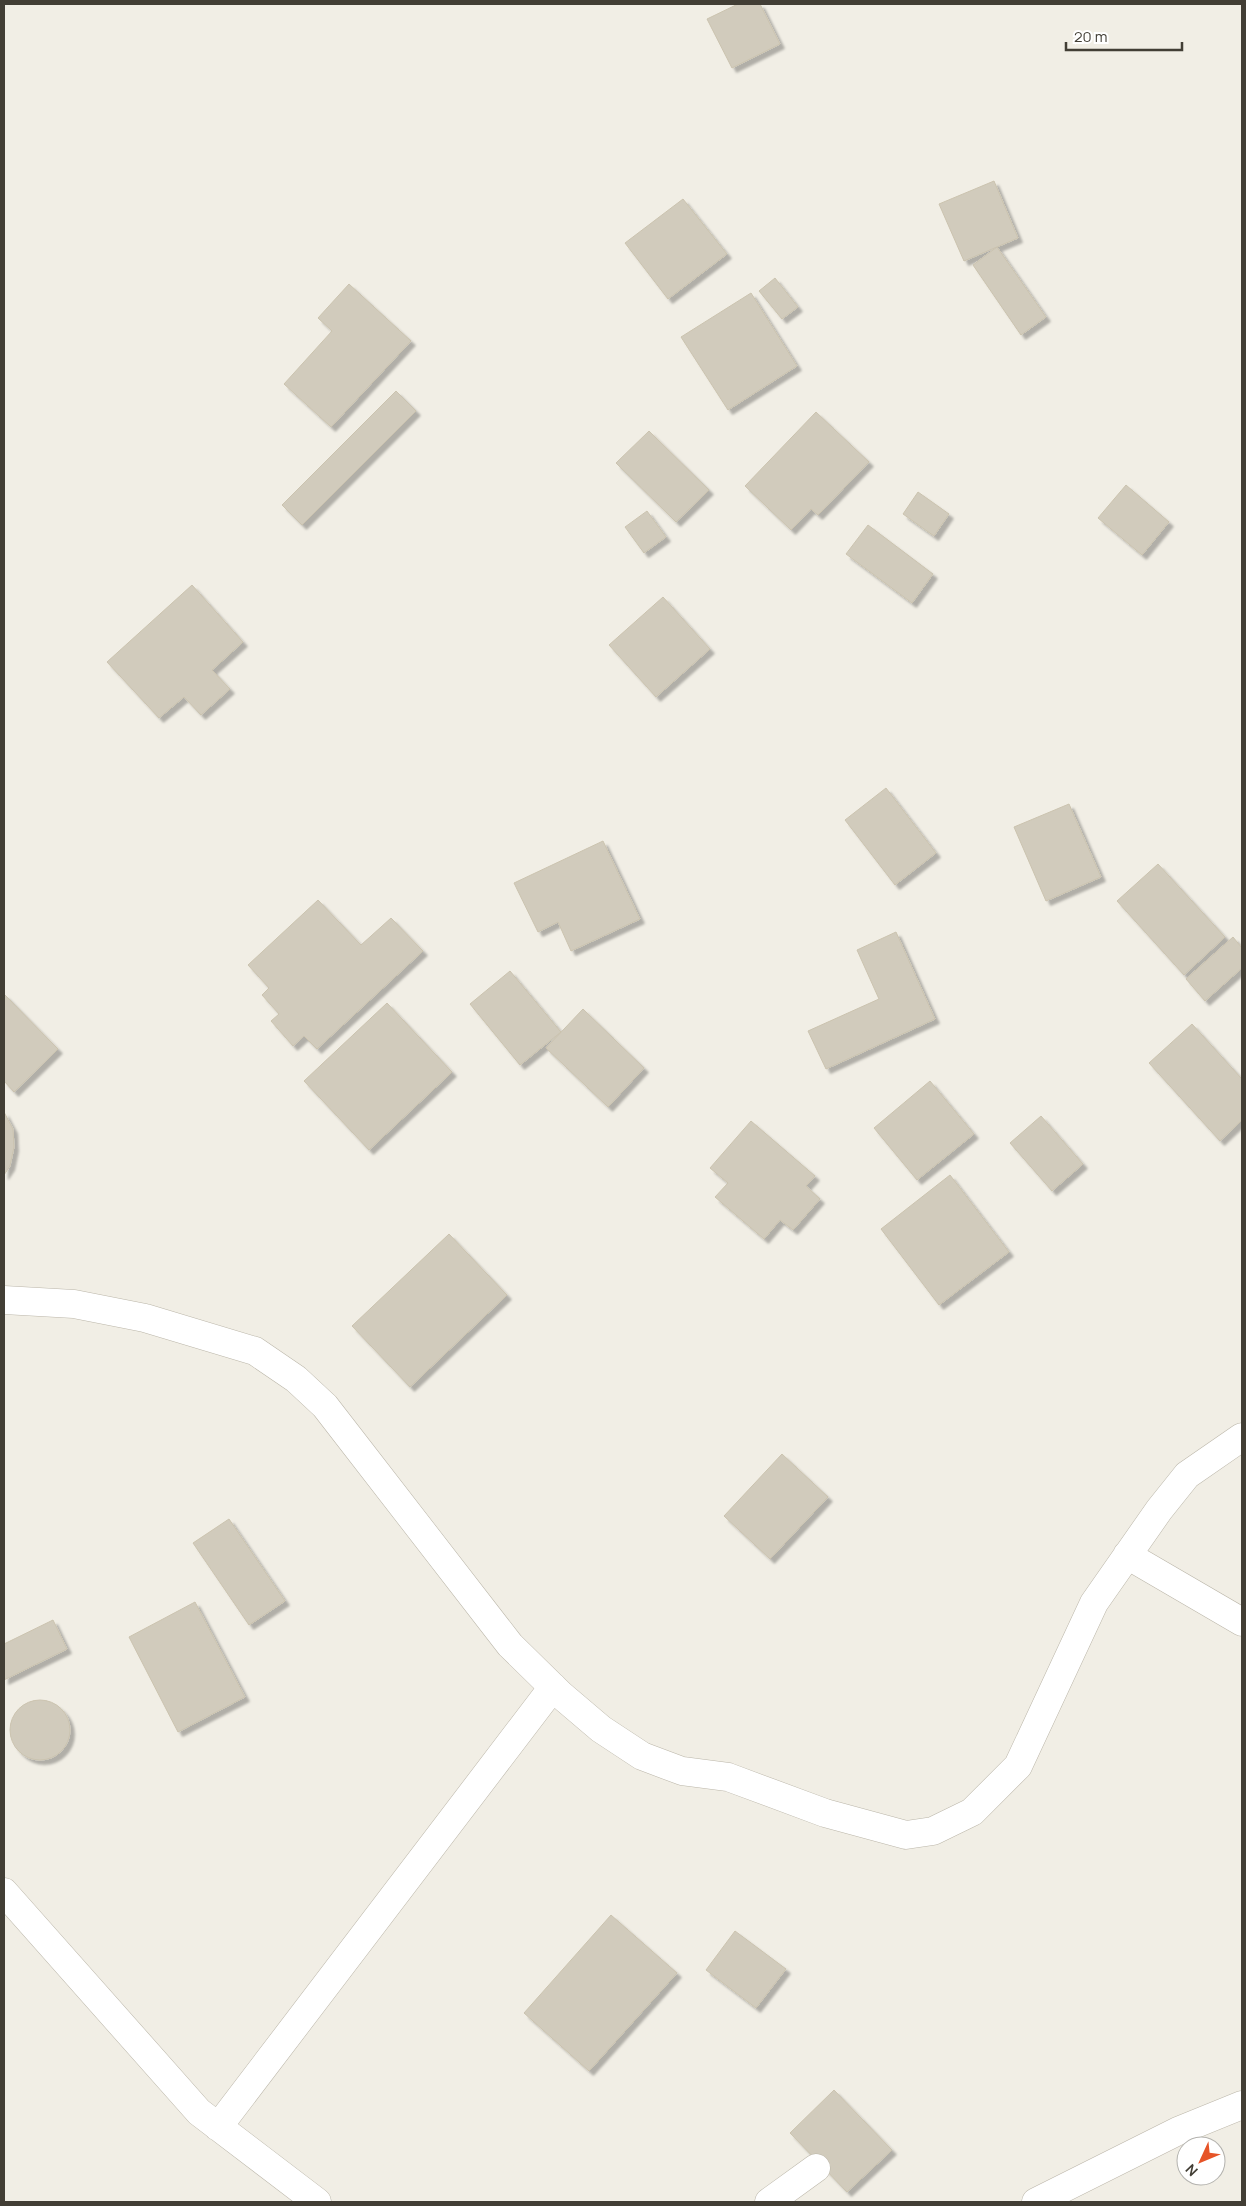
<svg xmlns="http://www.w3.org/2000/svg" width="1246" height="2206" viewBox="0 0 1246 2206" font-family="Manrope,sans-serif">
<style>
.building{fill:#d1cbbc;stroke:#cbc3af;filter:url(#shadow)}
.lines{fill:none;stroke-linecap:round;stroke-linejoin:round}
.minor-casing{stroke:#bbb6a9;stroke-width:29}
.minor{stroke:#fff;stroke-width:28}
</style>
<defs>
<filter id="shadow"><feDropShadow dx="4.5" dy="4.5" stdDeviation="1" flood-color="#0004"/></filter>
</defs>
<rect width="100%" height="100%" fill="#f1eee5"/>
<path class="building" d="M 738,4 L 760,4 L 780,44 L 732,68 L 707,19 Z
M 994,181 L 1018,238 L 964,261 L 939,204 Z
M 683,199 L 727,254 L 668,299 L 625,243 Z
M 997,247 L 1046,317 L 1021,335 L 973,265 Z
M 775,278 L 798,307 L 782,319 L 759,291 Z
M 349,284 L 411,341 L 331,427 L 284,384 L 332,331 L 318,318 Z
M 751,293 L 797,366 L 728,410 L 681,337 Z
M 396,391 L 416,411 L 302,525 L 282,505 Z
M 816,412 L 869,462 L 818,515 L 811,509 L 791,530 L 745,486 Z
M 649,431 L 709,490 L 676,522 L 616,463 Z
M 1126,485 L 1169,522 L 1142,555 L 1098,518 Z
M 918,492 L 949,514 L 934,536 L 903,514 Z
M 647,511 L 666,537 L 644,553 L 625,527 Z
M 868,525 L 933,574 L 912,603 L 846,554 Z
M 192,585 L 243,642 L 212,670 L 230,689 L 201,715 L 184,697 L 159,718 L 107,662 Z
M 663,597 L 710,649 L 656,697 L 609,645 Z
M 886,788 L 936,853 L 895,885 L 845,820 Z
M 1069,804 L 1101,877 L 1046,901 L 1014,827 Z
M 603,841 L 640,919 L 571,951 L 558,922 L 538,932 L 514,883 Z
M 1158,864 L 1225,937 L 1184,975 L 1117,901 Z
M 318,900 L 361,945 L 391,918 L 423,951 L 317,1049 L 304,1036 L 293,1046 L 271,1021 L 279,1014 L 262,995 L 269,988 L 248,965 Z
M 896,932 L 935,1019 L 826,1069 L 808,1031 L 879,999 L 857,950 Z
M 1233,937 L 1242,948 L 1242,968 L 1205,1001 L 1186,979 Z
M 510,971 L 561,1032 L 520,1065 L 470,1004 Z
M 4,994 L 58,1049 L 14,1092 L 4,1081 Z
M 387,1003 L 452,1072 L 369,1150 L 304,1081 Z
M 583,1009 L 644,1068 L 608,1107 L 546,1048 Z
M 1192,1024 L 1242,1079 L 1242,1120 L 1220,1141 L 1149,1063 Z
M 930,1081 L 974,1134 L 917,1180 L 874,1128 Z
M 4,1112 L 13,1129 L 14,1147 L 10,1166 L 4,1175 Z
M 1041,1116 L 1083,1164 L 1052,1191 L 1010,1143 Z
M 751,1121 L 815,1176 L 806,1186 L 820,1199 L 793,1230 L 780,1220 L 764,1239 L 715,1197 L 728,1183 L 710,1168 Z
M 950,1175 L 1009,1252 L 939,1305 L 881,1229 Z
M 449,1234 L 507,1295 L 410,1387 L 352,1326 Z
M 782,1454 L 828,1497 L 770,1559 L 724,1516 Z
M 229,1519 L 285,1601 L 249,1625 L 193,1543 Z
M 195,1602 L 245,1697 L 178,1732 L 129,1637 Z
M 53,1620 L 67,1649 L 4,1680 L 4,1644 Z
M10 1730a30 30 0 1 1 60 0a30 30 0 1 1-60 0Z
M 611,1915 L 677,1973 L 589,2071 L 524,2013 Z
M 735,1931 L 786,1969 L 756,2008 L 706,1970 Z
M 834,2090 L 892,2150 L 847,2192 L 790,2133 Z"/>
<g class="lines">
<g class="minor-casing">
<path id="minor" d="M 4,1300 L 74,1304 L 145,1318 L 255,1351 L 296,1379 L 325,1406 L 510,1645 L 561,1695 L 601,1729 L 642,1756 L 682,1771 L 728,1777 L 825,1813 L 906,1835 L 933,1831 L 972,1812 L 1018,1766 L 1094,1603 L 1159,1510 L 1187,1475 L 1242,1437
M 1127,1555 L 1242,1622
M 4,1892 L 199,2112 L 317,2202
M 218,2127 L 553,1687
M 769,2202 L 816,2168
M 1036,2202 L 1178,2131 L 1242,2105"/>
</g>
<use href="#minor" class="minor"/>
</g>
<rect width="1246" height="2206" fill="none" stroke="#423e35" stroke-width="10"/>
<g transform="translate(1201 2161) rotate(226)"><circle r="24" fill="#ffffff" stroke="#b3b2ae"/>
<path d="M0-4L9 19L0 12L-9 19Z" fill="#e65427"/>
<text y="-8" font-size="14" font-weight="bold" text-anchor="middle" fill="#423e35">N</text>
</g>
<path d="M1066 42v8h116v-8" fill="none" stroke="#423e35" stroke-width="2.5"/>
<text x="1074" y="42" font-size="15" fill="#423e35" stroke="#ffffff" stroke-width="4" paint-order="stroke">20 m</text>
</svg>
